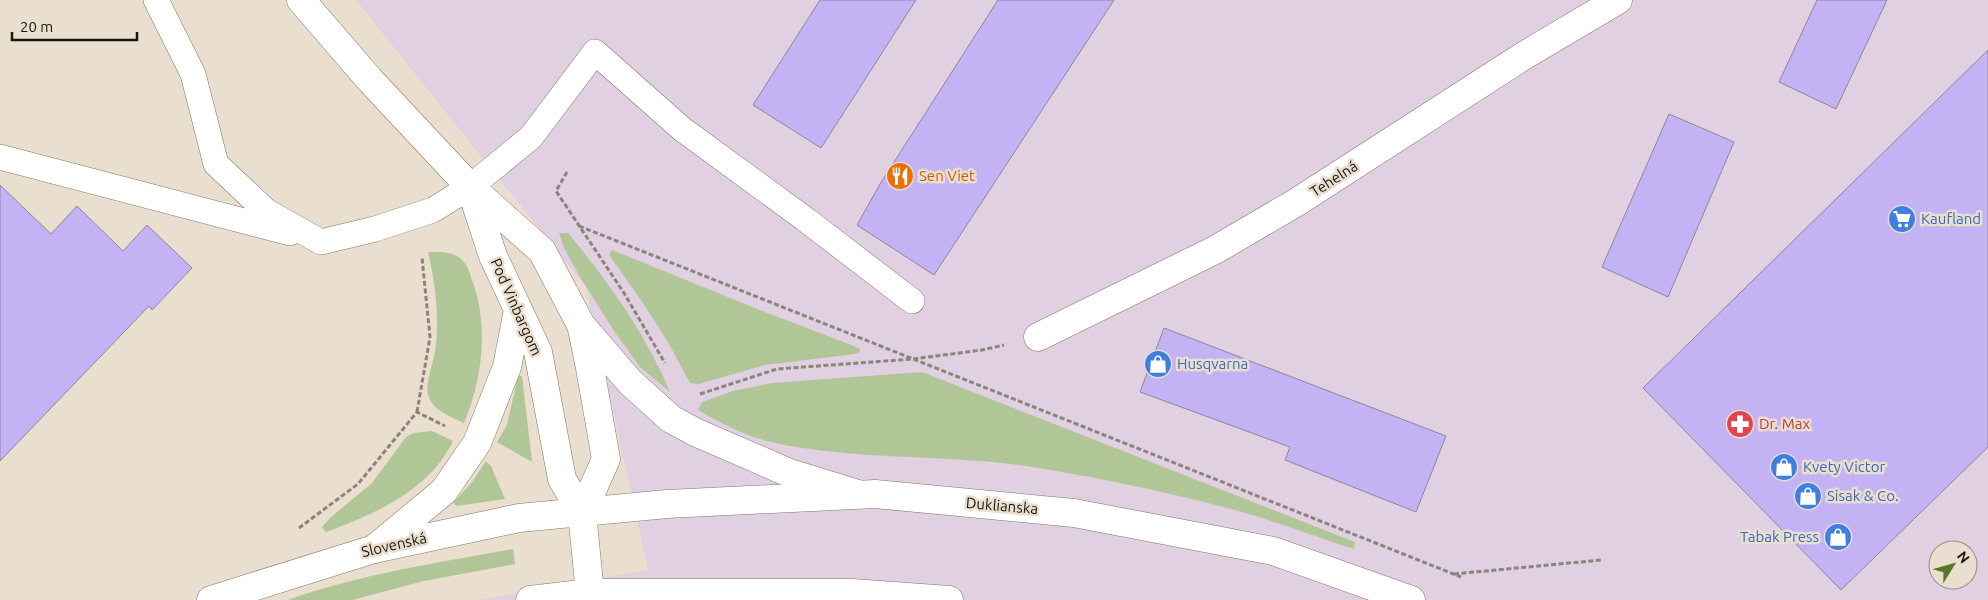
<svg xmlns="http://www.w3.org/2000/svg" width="1988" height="600" viewBox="0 0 1988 600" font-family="Ubuntu,sans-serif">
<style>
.commercial{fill:#e0d0e2;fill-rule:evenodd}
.green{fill:#b1c697}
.building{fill:#c4b3f4;stroke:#8b8797}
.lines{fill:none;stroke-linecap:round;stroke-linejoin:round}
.service-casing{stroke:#827769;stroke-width:26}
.minor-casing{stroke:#827769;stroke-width:29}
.primary-casing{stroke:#827769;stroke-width:29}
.path{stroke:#8d8479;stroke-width:3;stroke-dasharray:5 2.5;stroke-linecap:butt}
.service{stroke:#fff;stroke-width:25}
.minor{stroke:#fff;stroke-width:28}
.primary{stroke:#fff;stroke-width:28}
.labels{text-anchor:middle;stroke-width:5;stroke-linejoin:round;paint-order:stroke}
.food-label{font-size:15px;fill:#c56008;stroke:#eadece;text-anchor:start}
.street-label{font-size:15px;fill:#1b1611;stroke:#eadece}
.shop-label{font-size:15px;fill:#366cbe;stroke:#eadece;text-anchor:start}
.health-label{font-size:15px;fill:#be3a42;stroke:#eadece;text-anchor:start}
</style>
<rect width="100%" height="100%" fill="#eadece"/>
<path class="commercial" d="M 356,0 L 1988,0 L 1988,600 L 480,600 L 648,570 L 586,287 ZM 1938,550 L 1968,550 L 1968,580 L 1938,580 Z"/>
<path class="green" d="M 559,233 L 568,233 C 608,281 646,334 670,392 L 640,367 L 614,331 L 580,277 L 564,248 Z
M 612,250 L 755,308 L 859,348 L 860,352 L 855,354 L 765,365 L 699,384 L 690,383 L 668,342 L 641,300 L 609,255 Z
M 428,252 C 439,252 452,251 461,259 C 468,265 470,274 473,283 C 489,328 482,380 464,423 C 451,417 432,410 428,395 C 425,382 435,359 436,345 C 439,314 435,282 428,252 Z
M 922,372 L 1355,542 L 1354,549 C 1317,537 1280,523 1242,512 C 1177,494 1105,479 1039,468 C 950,453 859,462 771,442 C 745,436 721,423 698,410 L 702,402 L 733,391 L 772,383 Z
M 518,376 L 522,376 L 532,462 L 497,442 L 507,425 Z
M 432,431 L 453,441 C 429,491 375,514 326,532 L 322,527 L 330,518 L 372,483 L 406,437 L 413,433 Z
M 486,461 L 491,466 L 505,499 L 457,506 L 453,503 L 472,482 Z
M 513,549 L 515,564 L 424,581 L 352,600 L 288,600 C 360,574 438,563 513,549 Z"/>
<path class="building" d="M 820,0 L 916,0 L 821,148 L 753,105 Z
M 998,0 L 1114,0 L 934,275 L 857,225 L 880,184 Z
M 1817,0 L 1887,0 L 1836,109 L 1779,82 Z
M 1988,50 L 1988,447 L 1841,590 L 1643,388 Z
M 1669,114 L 1734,142 L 1668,297 L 1602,267 Z
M 0,185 L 51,234 L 77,206 L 123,251 L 147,225 L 192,268 L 152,310 L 149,306 L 0,461 Z
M 1164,328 L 1446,436 L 1416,512 L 1285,460 L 1290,447 L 1140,392 Z"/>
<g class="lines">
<g class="service-casing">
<path id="service" d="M 156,0 L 193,74 L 216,164 L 266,211 L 321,242 L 375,229 L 433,210 L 470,187 L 531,137 L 595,52 L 682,129 L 805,219 L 912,301
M 0,157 L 290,233"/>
</g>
<g class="minor-casing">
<path id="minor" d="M 301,0 L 370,80 L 470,187 L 542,251 L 581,325 L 630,382 L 671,419 L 695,432 L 787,472 L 858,494
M 471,189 L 493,256 L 538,352 L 562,479 L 582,513 L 590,593
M 1038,337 L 1215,250 L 1297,202 L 1525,55 L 1618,0
M 582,513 L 606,459 L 590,368 L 582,329
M 374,549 L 444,491 L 477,443 L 507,367 L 518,310"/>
</g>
<g class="primary-casing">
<path id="primary" d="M 211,600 L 374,549 L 519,518 L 667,504 L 875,494 L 1074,513 L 1273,551 L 1411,600
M 530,600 L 590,593 L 852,593 L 949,600"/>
</g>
<path class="path" d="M 567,172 L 556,191 L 624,293 L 665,363
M 579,226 L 1461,577
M 700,394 L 777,369 L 913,359 L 982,350 L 1004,345
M 417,412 L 430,337 L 422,258
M 299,528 L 358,484 L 417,412 L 445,426
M 1454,574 L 1601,560"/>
<use href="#service" class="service"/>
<use href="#minor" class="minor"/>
<use href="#primary" class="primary"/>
</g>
<defs>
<g id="restaurant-disc" transform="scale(1.4375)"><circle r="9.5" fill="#e8710a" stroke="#eadece"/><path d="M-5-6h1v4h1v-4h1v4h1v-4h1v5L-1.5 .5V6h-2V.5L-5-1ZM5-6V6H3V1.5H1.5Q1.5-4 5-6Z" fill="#fff"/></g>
<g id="supermarket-disc" transform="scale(1.4375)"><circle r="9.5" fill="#3f7fe0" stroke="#eadece"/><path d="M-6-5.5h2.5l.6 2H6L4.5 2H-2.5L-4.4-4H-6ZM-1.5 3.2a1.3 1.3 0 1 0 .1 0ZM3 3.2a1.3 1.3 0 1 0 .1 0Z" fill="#fff"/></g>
<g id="shop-disc" transform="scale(1.4375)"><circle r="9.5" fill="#3f7fe0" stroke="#eadece"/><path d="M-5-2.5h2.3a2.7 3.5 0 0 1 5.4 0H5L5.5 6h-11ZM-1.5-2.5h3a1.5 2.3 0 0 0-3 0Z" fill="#fff"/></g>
<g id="pharmacy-disc" transform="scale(1.4375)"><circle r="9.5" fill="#e0444e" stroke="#eadece"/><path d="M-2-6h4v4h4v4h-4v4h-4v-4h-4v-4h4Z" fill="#fff"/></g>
</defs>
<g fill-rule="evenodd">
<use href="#restaurant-disc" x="900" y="176"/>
<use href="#supermarket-disc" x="1902" y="219"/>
<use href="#shop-disc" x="1158" y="364"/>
<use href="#pharmacy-disc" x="1740" y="424"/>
<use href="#shop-disc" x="1784" y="467"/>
<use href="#shop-disc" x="1808" y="496"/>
<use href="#shop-disc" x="1838" y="537"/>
</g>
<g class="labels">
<g class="food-label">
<text x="919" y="181">Sen Viet</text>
</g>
<g class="street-label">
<text transform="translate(1334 179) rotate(-33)" y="5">Tehelná</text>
<text transform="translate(516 307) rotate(66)" y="5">Pod Vinbargom</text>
<text transform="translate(1002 506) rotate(5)" y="5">Duklianska</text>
<text transform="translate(394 545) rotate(-13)" y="5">Slovenská</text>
</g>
<g class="shop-label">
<text x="1921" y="224">Kaufland</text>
<text x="1177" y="369">Husqvarna</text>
<text x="1803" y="472">Kvety Victor</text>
<text x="1827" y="501">Sisak &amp; Co.</text>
<text x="1819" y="542" text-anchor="end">Tabak Press</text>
</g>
<g class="health-label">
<text x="1759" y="429">Dr. Max</text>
</g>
</g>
<g transform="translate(1953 565) rotate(53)"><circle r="24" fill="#eadece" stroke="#978e82"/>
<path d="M0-4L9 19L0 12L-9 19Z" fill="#5a7428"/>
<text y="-8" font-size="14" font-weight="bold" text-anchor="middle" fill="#1b1611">N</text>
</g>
<path d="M12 32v8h125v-8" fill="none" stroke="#1b1611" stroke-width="2.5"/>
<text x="20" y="32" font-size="15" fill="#1b1611" stroke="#eadece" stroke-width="4" paint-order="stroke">20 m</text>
</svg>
